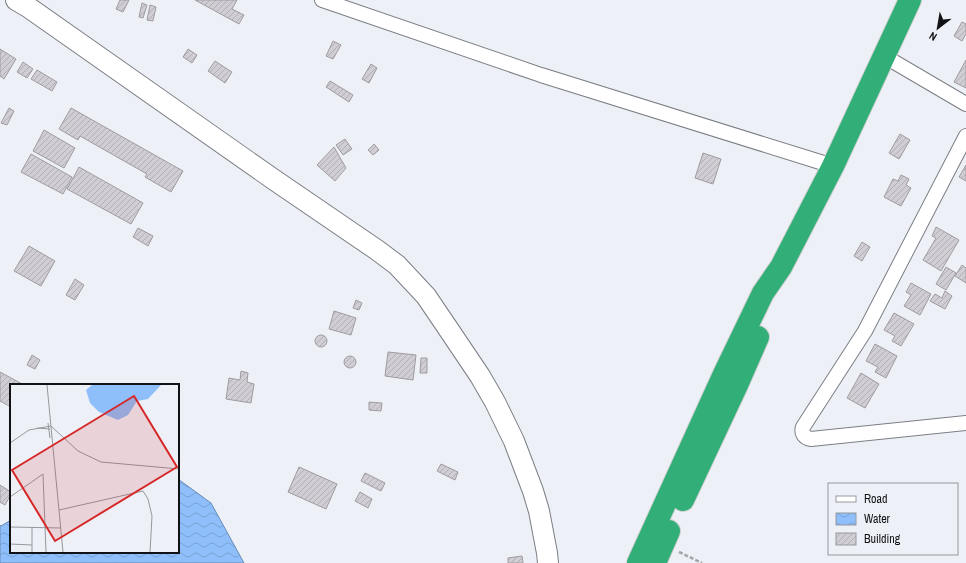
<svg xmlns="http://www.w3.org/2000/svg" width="966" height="563" viewBox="0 0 966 563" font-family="'Archivo Narrow',sans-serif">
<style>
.water{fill:url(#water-waves);stroke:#688bb6}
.building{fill:url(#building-hatch);stroke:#9e9ba1}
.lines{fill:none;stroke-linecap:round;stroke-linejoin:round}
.street-casing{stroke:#7b7e84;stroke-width:16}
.secondary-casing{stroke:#7b7e84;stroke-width:22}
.highway-casing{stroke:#cfd0d0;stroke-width:24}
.path{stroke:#a2a5aa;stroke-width:2.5;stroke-dasharray:4 2;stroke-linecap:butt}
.street{stroke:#fff;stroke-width:14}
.secondary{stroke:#fff;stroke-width:20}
.highway{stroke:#32ae78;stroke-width:22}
.inset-road{fill:none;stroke:#95989d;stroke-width:1}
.view{fill:#d62828;fill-opacity:0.15;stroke:#d62828;stroke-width:2}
.inset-edge{fill:none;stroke:#111215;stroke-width:2}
</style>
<defs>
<pattern id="water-waves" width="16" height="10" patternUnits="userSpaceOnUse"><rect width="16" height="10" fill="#8ebffb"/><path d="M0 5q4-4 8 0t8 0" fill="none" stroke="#79a3d6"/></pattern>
<pattern id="building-hatch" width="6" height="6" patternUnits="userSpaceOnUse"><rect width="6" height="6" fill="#d1cdd4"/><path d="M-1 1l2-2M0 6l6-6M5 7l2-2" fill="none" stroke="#b2afb5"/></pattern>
</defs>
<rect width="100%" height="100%" fill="#edf1f7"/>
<path class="water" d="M 178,479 L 211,503 L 244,563 L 0,563 L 0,525 L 1,526 L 11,520 L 11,552 L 178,552 Z"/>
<path class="building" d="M 120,0 L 129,0 L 123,12 L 116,9 Z
M 195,0 L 237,0 L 232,9 L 244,15 L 239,24 Z
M 142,3 L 147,5 L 143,18 L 139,17 Z
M 150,5 L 156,7 L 153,21 L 147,20 Z
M 962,22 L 966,24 L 966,34 L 962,41 L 954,36 Z
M 333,41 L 341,45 L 333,59 L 326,56 Z
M 0,49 L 16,59 L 4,79 L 0,76 Z
M 188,49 L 197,55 L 192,63 L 183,57 Z
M 966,60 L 966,88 L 954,82 Z
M 215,61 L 232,72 L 225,83 L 208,71 Z
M 23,62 L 33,69 L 27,78 L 17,72 Z
M 371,64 L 377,68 L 369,83 L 362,79 Z
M 37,70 L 57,82 L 52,91 L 31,79 Z
M 330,81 L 353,95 L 349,102 L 326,87 Z
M 9,108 L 14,111 L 7,125 L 1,123 Z
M 71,108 L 183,171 L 171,192 L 145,177 L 147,174 L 80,136 L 78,140 L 59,129 Z
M 44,130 L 75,148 L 64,168 L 33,151 Z
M 900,134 L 910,140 L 899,159 L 889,153 Z
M 345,139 L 352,149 L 343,155 L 336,145 Z
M 374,144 L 379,150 L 373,155 L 368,150 Z
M 334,147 L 346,168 L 335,181 L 317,165 Z
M 703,153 L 721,159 L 713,184 L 695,178 Z
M 31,154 L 72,177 L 63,194 L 21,172 Z
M 966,165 L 966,181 L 959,177 Z
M 79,167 L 143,203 L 131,224 L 67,189 Z
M 901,175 L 909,179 L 906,185 L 911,188 L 901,206 L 884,197 L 893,179 L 898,181 Z
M 936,227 L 959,240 L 941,271 L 923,260 L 936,238 L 932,236 Z
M 138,228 L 153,236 L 148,246 L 133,237 Z
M 862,242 L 870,247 L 862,261 L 854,256 Z
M 29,246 L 55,261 L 41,286 L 14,271 Z
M 962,265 L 966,268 L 966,283 L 955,276 Z
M 946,267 L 956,273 L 946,290 L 936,284 Z
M 75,279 L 84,285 L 75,300 L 66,295 Z
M 911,283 L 931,294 L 920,315 L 904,306 L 911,295 L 906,292 Z
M 945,291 L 952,296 L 945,309 L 930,301 L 935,294 L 942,298 Z
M 356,300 L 362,303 L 359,310 L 353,308 Z
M 334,311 L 356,318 L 351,335 L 329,329 Z
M 894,313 L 914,324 L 901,346 L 892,341 L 895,336 L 884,330 Z
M315 341a6 6 0 1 1 12 0a6 6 0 1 1-12 0Z
M 875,344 L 897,356 L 886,378 L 875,372 L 878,367 L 866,361 Z
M 388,352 L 416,355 L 413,380 L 385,376 Z
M 32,355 L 40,360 L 35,369 L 27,365 Z
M344 362a6 6 0 1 1 12 0a6 6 0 1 1-12 0Z
M 421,358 L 427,358 L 427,373 L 420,373 Z
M 241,371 L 248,373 L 247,382 L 254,384 L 251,403 L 226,399 L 229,378 L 240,380 Z
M 0,372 L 24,385 L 11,385 L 11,407 L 0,401 Z
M 861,373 L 879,384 L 865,408 L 847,398 Z
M 369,402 L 382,403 L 381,411 L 369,410 Z
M 441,464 L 458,472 L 455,480 L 437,471 Z
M 299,467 L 337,484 L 326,509 L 288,492 Z
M 365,473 L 385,483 L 381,491 L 361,481 Z
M 0,485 L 11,492 L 11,494 L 5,505 L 0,502 Z
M 360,492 L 372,499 L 368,508 L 355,501 Z
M 522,556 L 523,563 L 508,563 L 508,558 Z"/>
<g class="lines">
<g class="street-casing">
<path id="street" d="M 322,0 L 541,75 L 833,166
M 884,56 L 966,104
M 966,136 L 865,331 L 803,427 C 801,433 804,438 811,439 L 966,423"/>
</g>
<g class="secondary-casing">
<path id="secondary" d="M 16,0 L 28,7 L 273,179 L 377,250 L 397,265 L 411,280 L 426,296 L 447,327 L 480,376 L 495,402 L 514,441 L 533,491 L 539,511 L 547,553 L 548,563"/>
</g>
<g class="highway-casing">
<path id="highway" d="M 683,500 L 737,385 L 758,337
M 638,563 L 724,374 L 763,293 L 781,267 L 833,166 L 910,0
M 655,563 L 669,531"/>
</g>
<path class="path" d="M 679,552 L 702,563"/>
<use href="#street" class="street"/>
<use href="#secondary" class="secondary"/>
<use href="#highway" class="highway"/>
</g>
<g transform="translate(10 384)">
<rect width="169" height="169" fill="#edf1f7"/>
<path d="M 82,1 L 151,1 L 138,15 L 127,17 L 118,31 L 108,36 L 89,28 L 80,19 L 76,6 Z" fill="#8ebffb"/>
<path class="inset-road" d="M 37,1 L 53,168M 38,39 L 40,54M 27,44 L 40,45M 0,59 L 19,46 L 41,42 L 68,67 L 91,78 L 169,85M 0,113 L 33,90 L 36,168M 49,126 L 133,107 L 138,115 L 142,132 L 140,168M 0,143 L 51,144M 22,143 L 22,168M 0,160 L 22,161"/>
<path class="view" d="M 124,12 L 167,83 L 45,157 L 2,86 Z"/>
<rect width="169" height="169" class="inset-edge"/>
</g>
<rect x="828" y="483" width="130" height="72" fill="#edf1f7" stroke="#95989d"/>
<rect x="836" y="496" width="20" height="6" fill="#ffffff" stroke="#95989d"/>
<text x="864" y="503" font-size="12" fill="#111215">Road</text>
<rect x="836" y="513" width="20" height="12" fill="url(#water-waves)" stroke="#95989d"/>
<text x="864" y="523" font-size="12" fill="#111215">Water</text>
<rect x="836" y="533" width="20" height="12" fill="url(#building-hatch)" stroke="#95989d"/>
<text x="864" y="543" font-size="12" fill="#111215">Building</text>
<g transform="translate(938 28) rotate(211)" stroke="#edf1f7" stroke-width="3" paint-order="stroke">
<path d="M0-3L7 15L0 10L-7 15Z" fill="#111215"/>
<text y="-6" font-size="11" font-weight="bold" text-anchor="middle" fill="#111215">N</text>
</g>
</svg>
